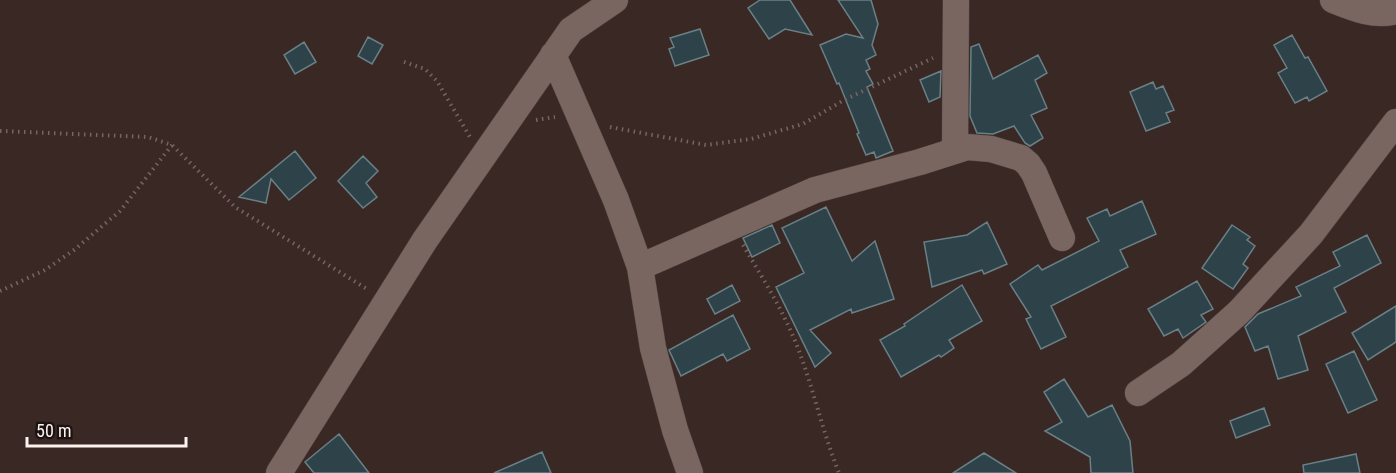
<svg xmlns="http://www.w3.org/2000/svg" width="1396" height="473" viewBox="0 0 1396 473" font-family="'Roboto Condensed',sans-serif">
<style>
.building{fill:#2e4249;stroke:#6a8087;stroke-width:1.5}
.lines{fill:none;stroke-linecap:round;stroke-linejoin:round}
.street-casing{stroke:#554743;stroke-width:27}
.path{stroke:#766662;stroke-width:4;stroke-dasharray:1.5 4.5;stroke-linecap:butt}
.street{stroke:#7a6661;stroke-width:26}
</style>
<rect width="100%" height="100%" fill="#392823"/>
<path class="building" d="M 760,0 L 790,0 L 812,35 L 785,29 L 769,39 L 748,8 Z
M 838,0 L 871,0 L 878,24 L 872,45 L 876,55 L 866,60 L 870,69 L 866,71 L 873,84 L 867,87 L 893,151 L 876,158 L 874,152 L 866,155 L 857,134 L 859,133 L 839,83 L 837,84 L 820,45 L 846,34 L 863,38 Z
M 700,29 L 709,55 L 675,66 L 669,49 L 674,47 L 670,38 Z
M 1292,35 L 1305,58 L 1308,57 L 1327,91 L 1309,101 L 1307,97 L 1295,103 L 1278,73 L 1287,68 L 1274,45 Z
M 368,37 L 383,45 L 372,64 L 358,56 Z
M 304,42 L 316,62 L 295,74 L 284,55 Z
M 979,44 L 993,79 L 1038,55 L 1047,73 L 1035,80 L 1047,108 L 1031,115 L 1043,138 L 1030,146 L 1025,143 L 1014,126 L 993,134 L 977,133 L 970,116 L 971,47 Z
M 941,71 L 940,97 L 929,102 L 920,80 Z
M 1153,82 L 1156,89 L 1163,86 L 1174,110 L 1166,113 L 1170,122 L 1146,131 L 1130,92 Z
M 295,151 L 316,178 L 289,200 L 271,179 L 266,203 L 239,197 Z
M 363,156 L 378,171 L 366,183 L 377,197 L 363,208 L 338,181 Z
M 1142,201 L 1156,234 L 1120,250 L 1128,267 L 1051,306 L 1066,337 L 1041,349 L 1026,319 L 1031,317 L 1010,284 L 1038,265 L 1042,270 L 1099,241 L 1087,218 L 1107,209 L 1110,216 Z
M 826,207 L 852,261 L 875,241 L 894,299 L 852,313 L 851,309 L 810,330 L 831,353 L 815,367 L 776,287 L 804,273 L 782,228 Z
M 987,222 L 1007,264 L 984,274 L 982,270 L 932,287 L 924,242 L 967,235 Z
M 772,225 L 780,243 L 752,257 L 743,238 Z
M 1232,225 L 1250,237 L 1247,240 L 1255,246 L 1243,264 L 1248,268 L 1233,289 L 1202,268 Z
M 1367,235 L 1381,263 L 1334,288 L 1346,312 L 1298,336 L 1308,370 L 1278,379 L 1268,346 L 1255,351 L 1245,327 L 1258,314 L 1301,296 L 1296,287 L 1340,266 L 1333,252 Z
M 1197,281 L 1213,309 L 1201,315 L 1206,322 L 1183,338 L 1178,329 L 1164,336 L 1148,309 Z
M 732,285 L 740,301 L 715,314 L 707,299 Z
M 962,285 L 982,321 L 949,340 L 954,348 L 941,357 L 939,355 L 901,377 L 880,340 L 905,326 L 904,324 Z
M 1396,306 L 1396,342 L 1368,360 L 1352,333 Z
M 733,315 L 750,349 L 727,361 L 723,354 L 681,376 L 669,350 Z
M 1354,351 L 1377,400 L 1348,413 L 1326,364 Z
M 1064,379 L 1088,417 L 1112,405 L 1130,441 L 1133,473 L 1091,473 L 1090,457 L 1045,431 L 1062,422 L 1044,392 Z
M 1264,408 L 1270,425 L 1236,438 L 1230,421 Z
M 339,434 L 369,473 L 314,473 L 305,462 Z
M 542,452 L 551,473 L 494,473 Z
M 984,453 L 1016,473 L 953,473 Z
M 1356,454 L 1360,473 L 1304,473 L 1303,465 Z"/>
<g class="lines">
<g class="street-casing">
<path id="street" d="M 1333,0 C 1353,8 1374,17 1396,11
M 553,55 L 616,200 L 640,267 L 653,348 L 675,430 L 690,473
M 955,150 L 956,0
M 640,267 L 815,190 L 920,162 L 967,147 L 991,149 L 1021,158 L 1028,164 L 1034,173 L 1062,238
M 1138,393 L 1181,364 L 1239,312 L 1311,234 L 1396,122
M 279,473 L 425,240 L 571,30 L 615,0"/>
</g>
<path class="path" d="M 404,62 L 425,69 L 437,81 L 470,137
M 536,120 L 555,117
M 610,127 L 706,145 L 751,139 L 803,124 L 844,100 L 933,58
M 0,131 L 148,137 L 172,145 L 235,207 L 367,289
M 743,245 C 763,279 785,313 799,351 C 814,391 823,433 839,473
M 0,291 L 45,270 L 74,250 L 120,211 L 172,145"/>
<use href="#street" class="street"/>
</g>
<path d="M27 437v9h159v-9" fill="none" stroke="#fef2ef" stroke-width="3"/>
<text x="36" y="437" font-size="18" fill="#fef2ef" stroke="#1b1311" stroke-width="4.5" paint-order="stroke">50 m</text>
</svg>
